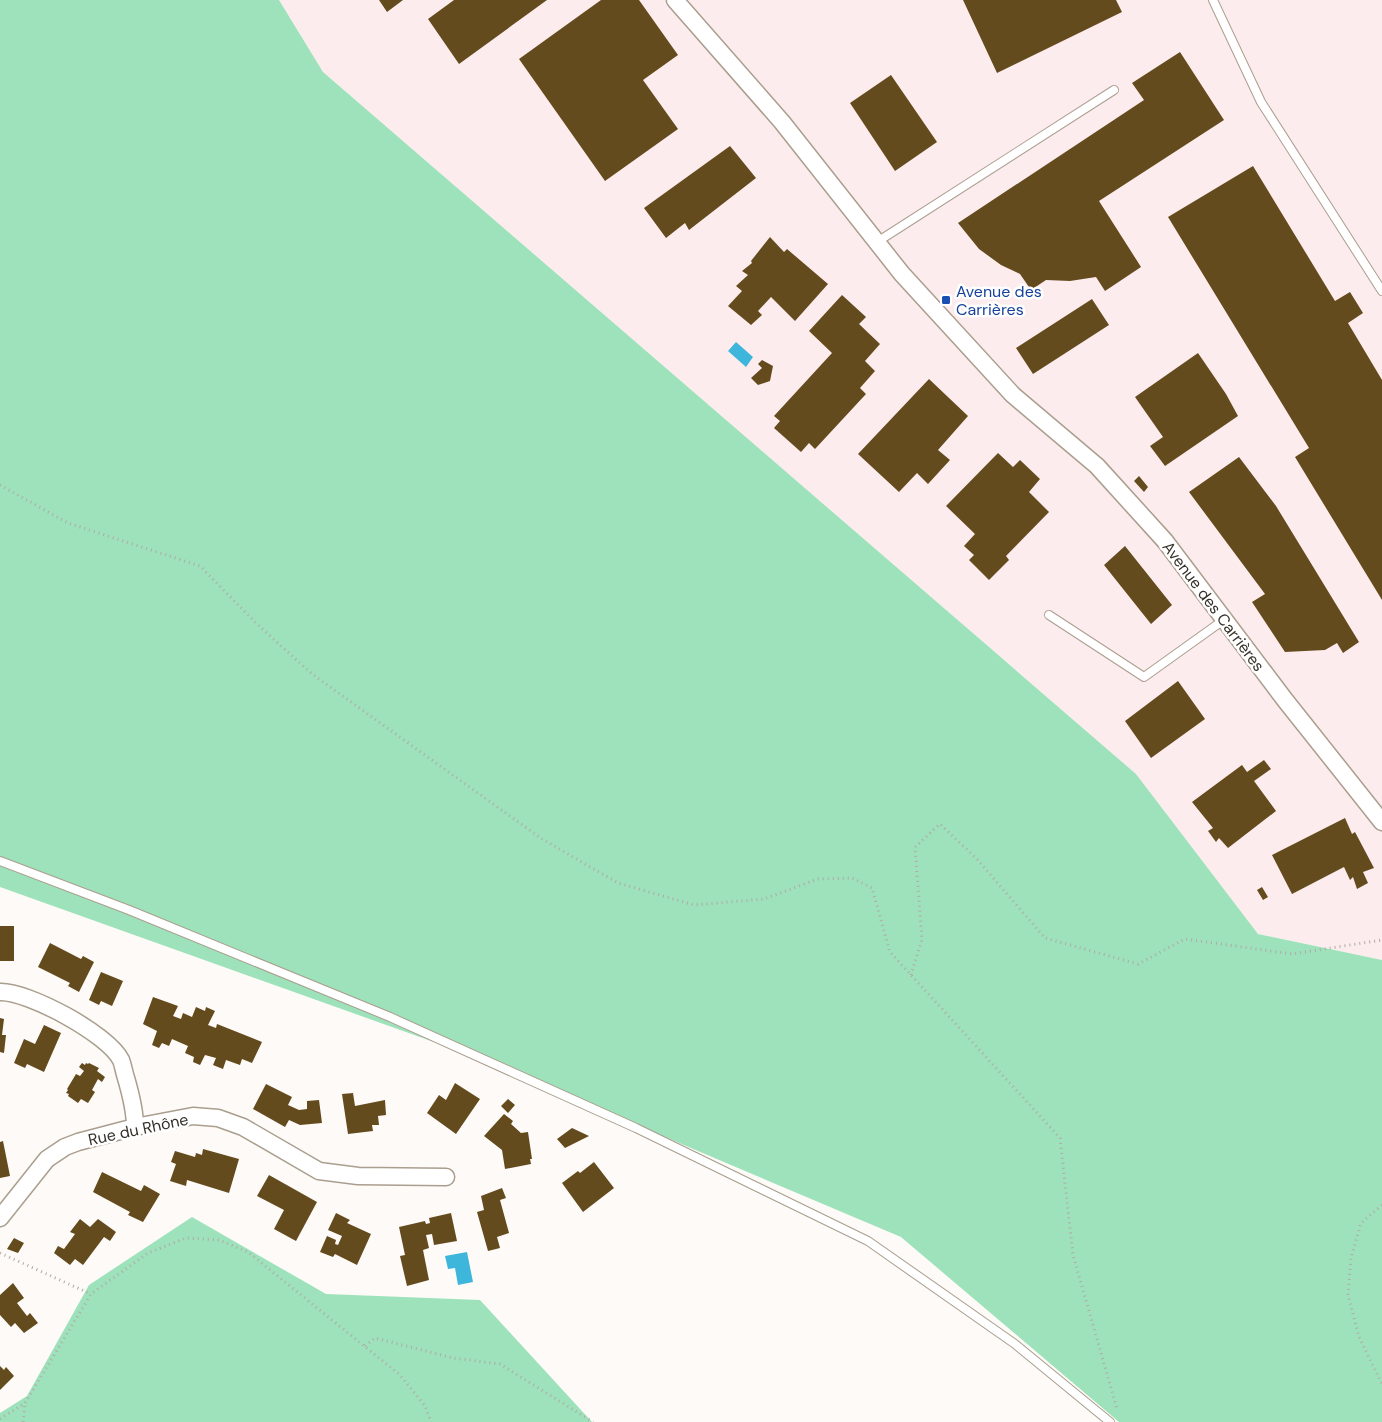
<svg xmlns="http://www.w3.org/2000/svg" width="1382" height="1422" viewBox="0 0 1382 1422" font-family="'DM Sans',sans-serif">
<style>
.industrial{fill:#fdeced}
.green{fill:#9de2ba}
.water{fill:#3eb6dc}
.building{fill:#644b1e}
.lines{fill:none;stroke-linecap:round;stroke-linejoin:round}
.service-casing{stroke:#aa9e8e;stroke-width:10}
.minor-casing{stroke:#aa9e8e;stroke-width:19}
.path{stroke:#afaba7;stroke-width:3;stroke-dasharray:1 4;stroke-linecap:butt}
.service{stroke:#fff;stroke-width:8}
.minor{stroke:#fff;stroke-width:16}
.transit-dot{fill:#1a4fb4;stroke:#fff;stroke-width:2}
.labels{text-anchor:middle;stroke-width:5;stroke-linejoin:round;paint-order:stroke}
.transit-label{font-size:16px;fill:#164399;stroke:#fff;text-anchor:start}
.street-label{font-size:16px;fill:#35302a;stroke:#fff}
</style>
<rect width="100%" height="100%" fill="#fdfaf7"/>
<path class="industrial" d="M 279,0 L 1382,0 L 1382,960 L 1258,934 L 1136,774 L 323,72 Z"/>
<path class="green" d="M 0,0 L 279,0 L 323,72 L 1136,774 L 1258,934 L 1382,960 L 1382,1422 L 1119,1422 L 901,1237 L 476,1057 L 0,887 Z
M 192,1217 L 326,1294 L 480,1300 L 592,1422 L 0,1422 L 0,1413 L 27,1396 L 89,1285 Z"/>
<path class="water" d="M 736,342 L 753,357 L 746,367 L 728,351 Z
M 467,1252 L 473,1282 L 458,1285 L 455,1268 L 448,1269 L 445,1256 Z"/>
<path class="building" d="M 379,0 L 403,0 L 387,12 Z
M 454,0 L 547,0 L 459,64 L 428,19 Z
M 601,0 L 639,0 L 678,55 L 643,80 L 678,129 L 605,181 L 519,59 Z
M 963,0 L 1116,0 L 1122,12 L 997,73 Z
M 1180,52 L 1224,120 L 1099,201 L 1141,267 L 1105,291 L 1096,277 L 1070,281 L 1046,280 L 1031,290 L 1020,274 L 1001,265 L 979,249 L 958,223 L 1144,100 L 1132,83 Z
M 891,75 L 937,142 L 895,171 L 850,103 Z
M 730,146 L 756,178 L 689,230 L 685,223 L 666,238 L 644,208 Z
M 1253,166 L 1335,301 L 1350,292 L 1363,313 L 1348,323 L 1382,380 L 1382,600 L 1295,457 L 1309,448 L 1168,217 Z
M 770,237 L 784,252 L 787,249 L 828,284 L 795,321 L 771,297 L 758,311 L 762,315 L 751,325 L 728,306 L 742,291 L 736,286 L 748,275 L 742,271 L 752,263 L 751,261 Z
M 842,295 L 866,317 L 859,324 L 880,344 L 865,361 L 875,371 L 860,388 L 866,394 L 815,449 L 809,443 L 801,452 L 774,428 L 780,421 L 774,416 L 832,353 L 809,331 Z
M 1092,299 L 1109,325 L 1033,374 L 1016,348 Z
M 1198,353 L 1226,394 L 1238,416 L 1165,466 L 1150,446 L 1163,437 L 1135,397 Z
M 762,360 L 773,366 L 770,381 L 758,385 L 751,378 L 762,368 L 758,364 Z
M 929,379 L 968,416 L 938,450 L 950,460 L 928,484 L 917,473 L 899,492 L 858,454 Z
M 998,453 L 1013,467 L 1020,460 L 1040,479 L 1029,492 L 1049,512 L 1006,556 L 1009,560 L 989,580 L 969,560 L 974,555 L 964,546 L 975,534 L 946,506 Z
M 1239,457 L 1276,506 L 1359,642 L 1343,653 L 1337,643 L 1325,650 L 1285,652 L 1252,602 L 1265,594 L 1189,492 Z
M 1139,476 L 1148,487 L 1144,492 L 1134,481 Z
M 1125,546 L 1172,605 L 1151,624 L 1104,565 Z
M 1178,681 L 1205,719 L 1151,758 L 1125,721 Z
M 1264,760 L 1271,769 L 1254,781 L 1276,811 L 1228,848 L 1219,838 L 1216,842 L 1208,831 L 1213,828 L 1192,802 L 1242,765 L 1247,772 Z
M 1345,818 L 1352,834 L 1355,832 L 1374,868 L 1363,872 L 1368,883 L 1357,889 L 1353,877 L 1350,880 L 1344,867 L 1292,894 L 1272,855 Z
M 1262,887 L 1268,897 L 1263,900 L 1257,890 Z
M 0,926 L 14,926 L 14,961 L 0,961 Z
M 50,943 L 81,959 L 83,956 L 94,962 L 79,992 L 68,986 L 70,983 L 38,967 Z
M 101,972 L 123,981 L 112,1006 L 101,1001 L 99,1005 L 89,1000 Z
M 153,997 L 178,1006 L 173,1016 L 181,1019 L 183,1013 L 192,1017 L 196,1007 L 205,1011 L 206,1007 L 215,1011 L 208,1025 L 216,1028 L 217,1024 L 262,1042 L 252,1063 L 242,1059 L 240,1065 L 226,1060 L 223,1069 L 213,1065 L 216,1058 L 205,1055 L 200,1065 L 193,1062 L 194,1057 L 185,1053 L 188,1046 L 172,1039 L 169,1046 L 162,1043 L 159,1048 L 152,1045 L 157,1031 L 143,1024 Z
M 0,1018 L 4,1019 L 2,1035 L 6,1035 L 4,1053 L 0,1052 Z
M 44,1025 L 61,1033 L 44,1072 L 27,1064 L 25,1068 L 14,1063 L 24,1039 L 35,1044 Z
M 82,1063 L 85,1065 L 86,1063 L 88,1064 L 89,1063 L 99,1068 L 97,1071 L 105,1077 L 102,1082 L 98,1079 L 92,1090 L 95,1092 L 88,1103 L 81,1099 L 78,1103 L 68,1096 L 69,1094 L 66,1093 L 68,1090 L 67,1089 L 76,1074 L 80,1076 L 84,1071 L 79,1067 Z
M 455,1083 L 480,1099 L 456,1134 L 427,1113 L 439,1095 L 446,1100 Z
M 266,1084 L 292,1097 L 288,1105 L 299,1110 L 307,1109 L 307,1101 L 319,1100 L 322,1123 L 300,1125 L 289,1120 L 285,1127 L 253,1109 Z
M 353,1093 L 355,1106 L 385,1100 L 386,1115 L 378,1116 L 379,1125 L 372,1125 L 373,1131 L 348,1134 L 342,1094 Z
M 508,1099 L 515,1105 L 508,1113 L 501,1106 Z
M 504,1114 L 513,1121 L 511,1124 L 521,1133 L 528,1132 L 532,1159 L 530,1159 L 531,1164 L 505,1169 L 502,1150 L 484,1136 Z
M 572,1128 L 589,1136 L 565,1148 L 557,1139 Z
M 3,1141 L 10,1176 L 0,1178 L 0,1142 Z
M 203,1149 L 239,1159 L 229,1193 L 187,1180 L 186,1186 L 170,1181 L 176,1164 L 171,1162 L 175,1151 L 195,1157 L 196,1153 L 202,1155 Z
M 594,1162 L 614,1188 L 583,1212 L 562,1183 L 578,1171 L 580,1173 Z
M 102,1172 L 141,1191 L 144,1185 L 160,1194 L 143,1222 L 128,1215 L 130,1212 L 93,1192 Z
M 269,1175 L 317,1202 L 296,1241 L 274,1229 L 284,1210 L 257,1196 Z
M 502,1188 L 506,1198 L 500,1200 L 509,1233 L 497,1237 L 500,1248 L 488,1251 L 477,1212 L 484,1210 L 481,1196 Z
M 336,1213 L 350,1220 L 347,1223 L 371,1234 L 357,1265 L 335,1254 L 333,1257 L 320,1252 L 327,1236 L 336,1240 L 335,1244 L 338,1245 L 342,1236 L 328,1230 Z
M 451,1213 L 457,1241 L 434,1245 L 432,1234 L 426,1235 L 429,1248 L 423,1250 L 429,1280 L 407,1286 L 400,1256 L 405,1255 L 399,1227 L 425,1221 L 426,1224 L 430,1223 L 429,1218 Z
M 80,1219 L 90,1227 L 98,1219 L 116,1232 L 110,1241 L 104,1237 L 83,1265 L 75,1259 L 70,1265 L 54,1253 L 58,1246 L 64,1249 L 75,1234 L 70,1232 Z
M 14,1238 L 24,1243 L 18,1253 L 7,1249 Z
M 13,1283 L 24,1298 L 17,1303 L 27,1316 L 30,1313 L 38,1323 L 24,1333 L 15,1323 L 11,1327 L 0,1315 L 0,1295 Z
M 0,1366 L 4,1370 L 6,1367 L 14,1376 L 0,1390 Z"/>
<g class="lines">
<g class="service-casing">
<path id="service" d="M 1213,0 L 1261,102 L 1382,291
M 877,242 L 1114,90
M 1049,615 L 1144,677 L 1225,619
M 0,861 L 129,910 L 390,1017 L 636,1128 L 868,1241 L 1015,1344 L 1110,1422"/>
</g>
<g class="minor-casing">
<path id="minor" d="M 675,0 L 782,122 L 902,274 L 1013,395 L 1097,466 L 1165,541 L 1285,700 L 1382,822
M 0,992 C 28,991 108,1034 121,1060 C 123,1065 124,1072 126,1078 C 131,1095 135,1110 135,1127
M 0,1218 L 47,1159 L 65,1147 L 78,1142 L 135,1127 L 193,1116 L 218,1118 L 243,1127 L 319,1171 L 358,1176 L 446,1177"/>
</g>
<path class="path" d="M 0,485 L 68,523 L 200,566 L 257,624 L 312,674 L 542,839 L 618,883 L 694,905 L 764,899 L 818,879 L 852,878 L 872,888 L 890,952 L 1060,1138 L 1073,1255 L 1117,1409
M 911,975 L 922,939 L 915,847 L 940,824 L 976,858 L 1045,938 L 1138,964 L 1185,939 L 1292,954 L 1382,940
M 1382,1205 L 1361,1223 L 1351,1258 L 1348,1295 L 1359,1337 L 1382,1384
M 0,1253 L 91,1294
M 365,1346 L 375,1338 L 453,1358 L 500,1364 L 593,1422
M 0,1419 L 25,1403 L 91,1294 L 148,1253 L 186,1238 L 219,1240 L 248,1252 L 400,1375 L 425,1406 L 431,1422
M 23,1422 L 25,1403"/>
<use href="#service" class="service"/>
<use href="#minor" class="minor"/>
</g>
<rect class="transit-dot" x="941" y="295" width="10" height="10" rx="2.5"/>
<g class="labels">
<g class="transit-label">
<text x="956" y="297">Avenue des<tspan x="956" dy="18">Carrières</tspan></text>
</g>
<g class="street-label">
<text transform="translate(1214 606) rotate(53)" y="6">Avenue des Carrières</text>
<text transform="translate(138 1129) rotate(-12)" y="6">Rue du Rhône</text>
</g>
</g>
</svg>
